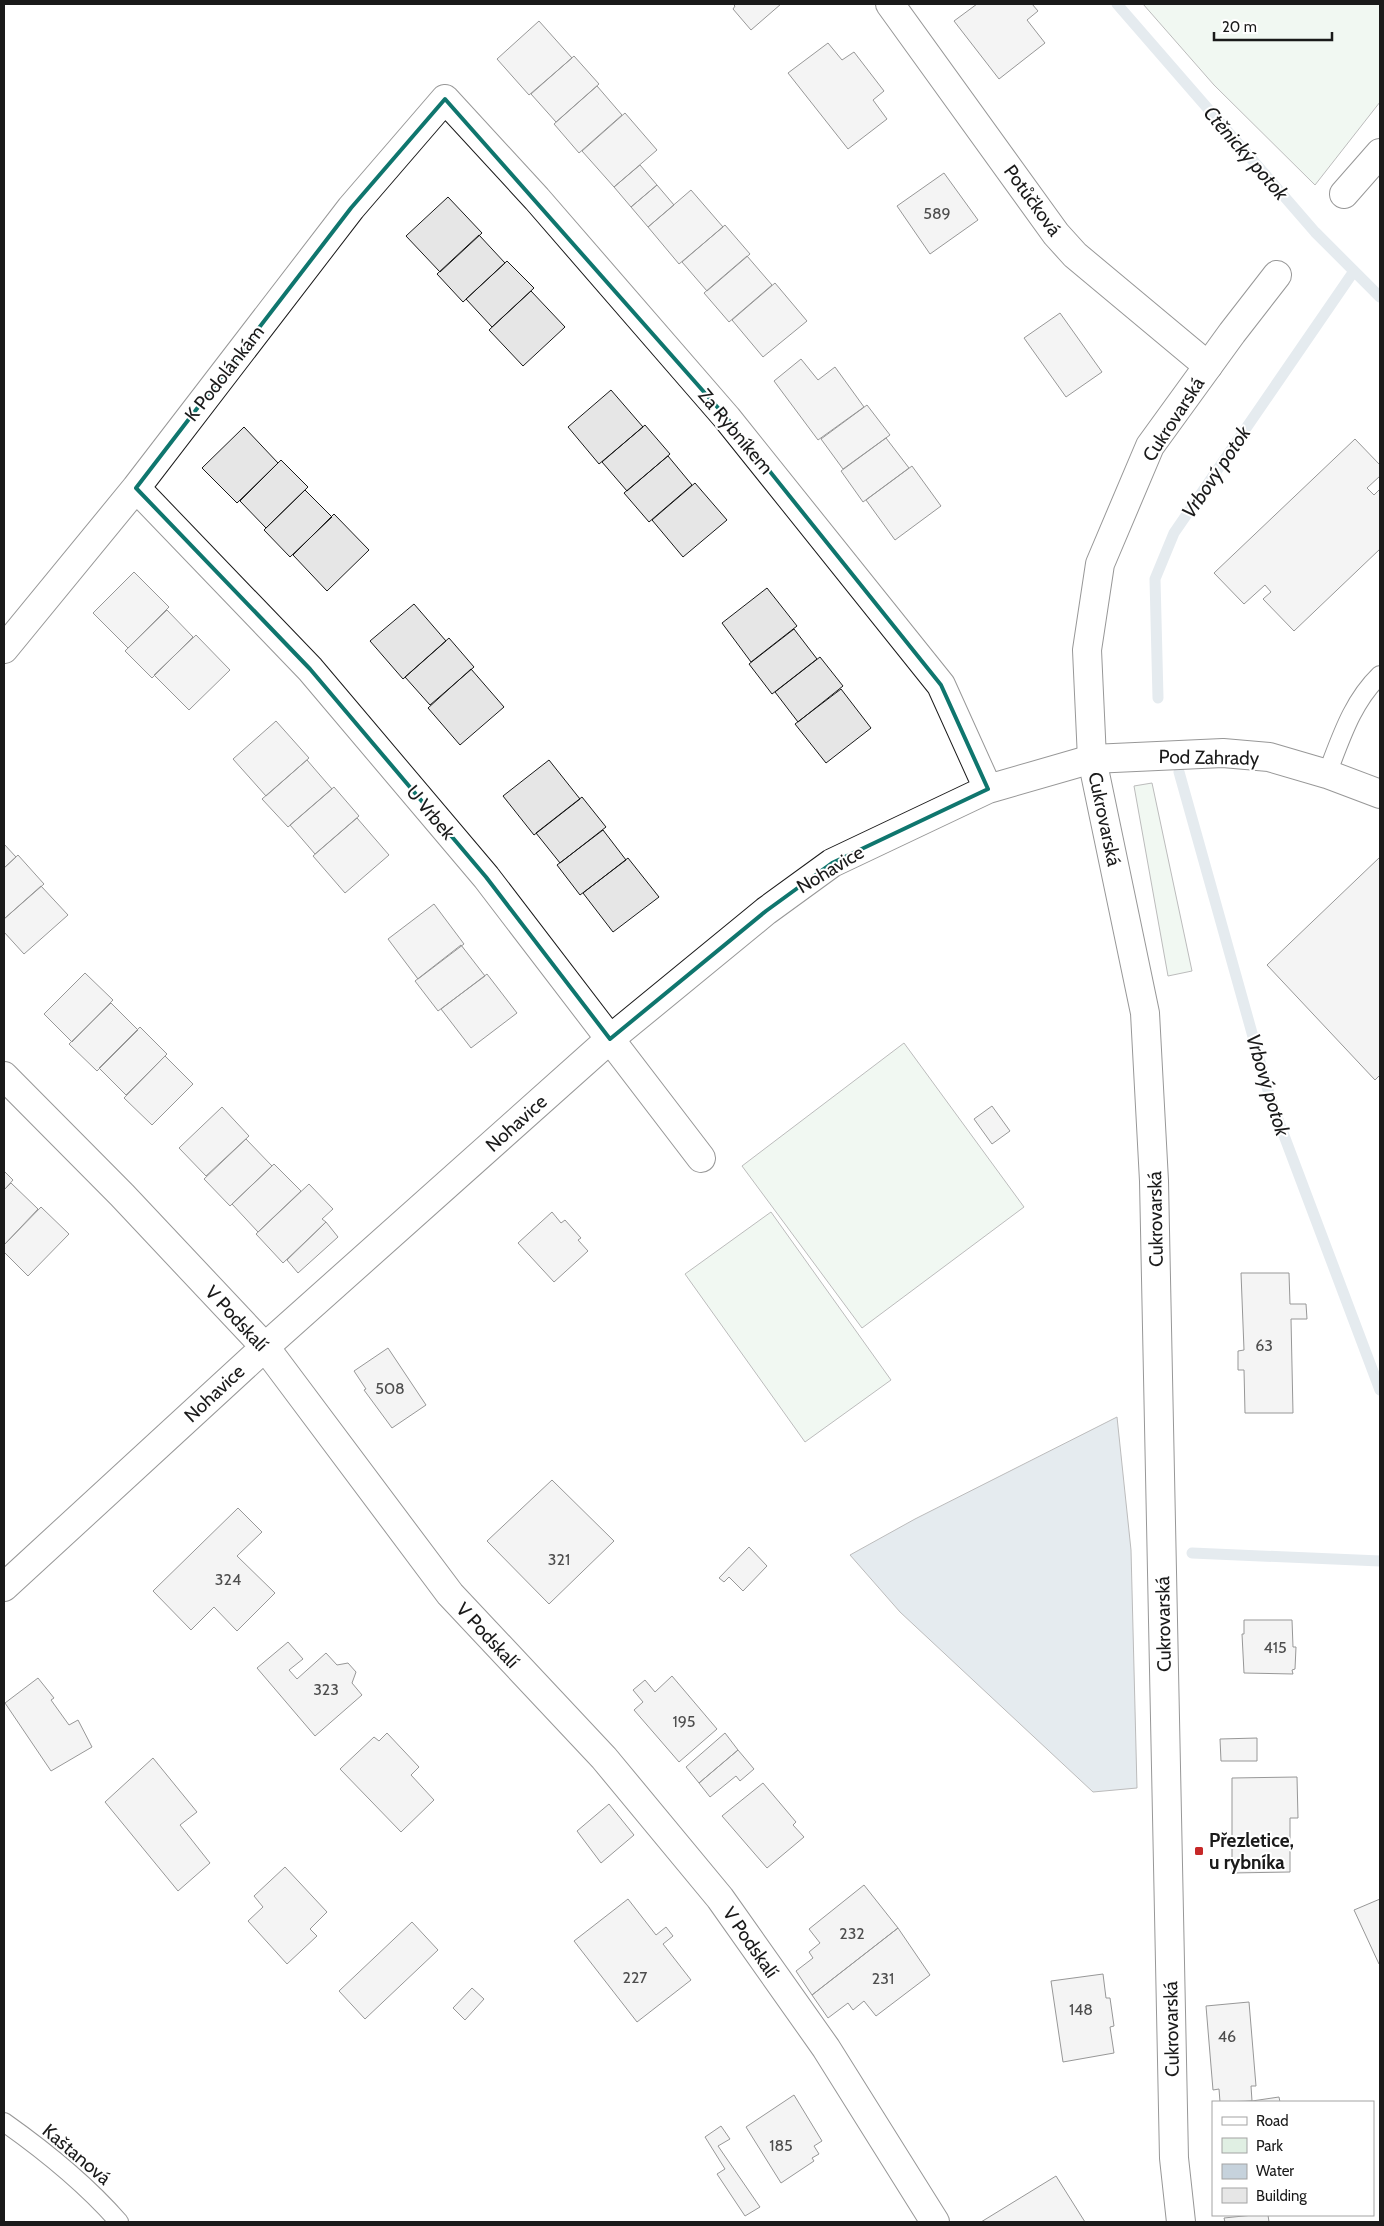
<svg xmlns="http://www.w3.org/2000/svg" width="1384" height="2226" viewBox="0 0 1384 2226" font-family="Cabin,sans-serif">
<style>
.green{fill:#e0efe3;stroke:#6a6a6a}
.water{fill:#c6d2dc;stroke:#6a6a6a}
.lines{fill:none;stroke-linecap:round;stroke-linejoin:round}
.stream{stroke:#c6d2dc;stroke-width:11}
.building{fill:#e6e6e6;stroke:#1a1a1a}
.service-casing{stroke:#1a1a1a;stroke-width:20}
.minor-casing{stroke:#1a1a1a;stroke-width:30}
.tertiary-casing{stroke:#1a1a1a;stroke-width:30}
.service{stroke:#fff;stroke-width:18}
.minor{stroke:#fff;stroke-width:28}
.tertiary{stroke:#fff;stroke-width:28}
.marked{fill:none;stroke:#0f766e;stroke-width:4;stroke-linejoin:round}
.poi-dot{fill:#c62828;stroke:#fff;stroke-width:2}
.labels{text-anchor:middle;stroke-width:4;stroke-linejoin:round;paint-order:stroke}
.number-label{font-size:16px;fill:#4d4d4d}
.street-label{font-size:19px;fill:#1a1a1a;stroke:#fff}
.poi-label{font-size:19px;font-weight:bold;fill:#1a1a1a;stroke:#fff;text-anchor:start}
.water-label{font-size:20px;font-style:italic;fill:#1a1a1a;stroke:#fff}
</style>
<rect width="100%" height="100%" fill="#fff"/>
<path class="green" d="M 1143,4 L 1380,4 L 1380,102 L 1315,185 L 1214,85 Z
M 1152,783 L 1192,971 L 1168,976 L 1134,786 Z
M 904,1043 L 1024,1207 L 862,1328 L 742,1166 Z
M 771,1212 L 891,1380 L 805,1442 L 685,1274 Z"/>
<path class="water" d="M 1117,1417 L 1131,1550 L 1137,1788 L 1093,1792 L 900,1612 L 850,1555 L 915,1519 Z"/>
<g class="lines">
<path class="stream" d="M 1117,4 L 1315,232 L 1380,297
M 1158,698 L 1155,579 L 1174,533 L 1354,271
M 1179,772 L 1271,1101 L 1380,1390
M 1192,1553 L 1380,1561"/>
</g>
<path class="building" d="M 733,4 L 781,4 L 751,30 L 733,9 L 735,6 Z
M 977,4 L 1032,4 L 1038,11 L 1027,20 L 1045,43 L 999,79 L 954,21 Z
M 539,21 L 572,58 L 529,95 L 497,59 Z
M 828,43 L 842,60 L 854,52 L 884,91 L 873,100 L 887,119 L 848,149 L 788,73 Z
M 574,56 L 599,84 L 556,122 L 531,94 Z
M 597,86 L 622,115 L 579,153 L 554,124 Z
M 625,113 L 657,150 L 614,187 L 582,151 Z
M 640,165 L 657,185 L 631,207 L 614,187 Z
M 944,173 L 978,220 L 930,254 L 897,206 Z
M 657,185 L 674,205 L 648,227 L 631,207 Z
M 691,190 L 723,227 L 679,264 L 648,227 Z
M 448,197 L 482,233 L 440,272 L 406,236 Z
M 725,225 L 750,254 L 707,291 L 682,262 Z
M 479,235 L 505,263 L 463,302 L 437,274 Z
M 747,256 L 772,285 L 729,322 L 704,293 Z
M 507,261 L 534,288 L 492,327 L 466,299 Z
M 775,283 L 807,321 L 763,357 L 732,320 Z
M 531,291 L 565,327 L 523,366 L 489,330 Z
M 1060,313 L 1102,372 L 1066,397 L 1024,338 Z
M 801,359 L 818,380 L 835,367 L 864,407 L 818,440 L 774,381 Z
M 611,390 L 643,427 L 599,464 L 568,427 Z
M 867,405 L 890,435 L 843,469 L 821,439 Z
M 645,425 L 670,454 L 627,491 L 602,462 Z
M 244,427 L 278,463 L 237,503 L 202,468 Z
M 886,438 L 909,468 L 863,502 L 841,471 Z
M 1355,439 L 1380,465 L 1380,476 L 1367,488 L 1374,495 L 1380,489 L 1380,549 L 1294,631 L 1263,599 L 1271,592 L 1265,585 L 1244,604 L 1214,573 Z
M 668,456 L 692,485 L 649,522 L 624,493 Z
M 281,460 L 308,487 L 266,528 L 240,501 Z
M 912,466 L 941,506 L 895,540 L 866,500 Z
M 695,483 L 727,520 L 683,557 L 652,520 Z
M 305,490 L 332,517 L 290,557 L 264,530 Z
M 334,514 L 369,550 L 327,591 L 293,555 Z
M 134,572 L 169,607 L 128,648 L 93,613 Z
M 767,588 L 797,626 L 751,662 L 722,623 Z
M 414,604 L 446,641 L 403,679 L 370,641 Z
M 167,610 L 193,637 L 152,678 L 125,651 Z
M 794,629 L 817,659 L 772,694 L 749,664 Z
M 196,635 L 230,670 L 189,710 L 154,675 Z
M 449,638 L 474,667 L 430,705 L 405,677 Z
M 820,657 L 843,686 L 798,722 L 775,692 Z
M 471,669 L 504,707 L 460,745 L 428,708 Z
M 841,689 L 871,728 L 826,763 L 795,724 Z
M 276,721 L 309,758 L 266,796 L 233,759 Z
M 307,760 L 332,789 L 288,827 L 262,799 Z
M 549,760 L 580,799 L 534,835 L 503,796 Z
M 334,787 L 359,816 L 315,854 L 290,825 Z
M 582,797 L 606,827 L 560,863 L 536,833 Z
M 357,818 L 389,855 L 345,893 L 313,856 Z
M 603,830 L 626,860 L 580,895 L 557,865 Z
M 4,844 L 16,857 L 4,868 Z
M 18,855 L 44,884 L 4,919 L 4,868 Z
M 1380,857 L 1380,1075 L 1375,1080 L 1267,965 Z
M 628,858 L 659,897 L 613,932 L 583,893 Z
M 41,886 L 68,915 L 24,954 L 4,932 L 4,919 Z
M 434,904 L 464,944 L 418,979 L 388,939 Z
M 461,945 L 485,976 L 438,1011 L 415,981 Z
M 85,973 L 113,1000 L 72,1042 L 44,1014 Z
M 487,974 L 517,1013 L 471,1048 L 441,1009 Z
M 111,1003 L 138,1030 L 97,1071 L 69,1044 Z
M 140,1027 L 167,1054 L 126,1095 L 99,1068 Z
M 165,1056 L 193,1084 L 152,1125 L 124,1098 Z
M 992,1106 L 1010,1131 L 992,1144 L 974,1119 Z
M 222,1107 L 249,1136 L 206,1176 L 179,1148 Z
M 246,1139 L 272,1166 L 230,1206 L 204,1179 Z
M 274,1164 L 301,1191 L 258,1232 L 232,1204 Z
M 4,1171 L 13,1180 L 4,1190 Z
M 11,1183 L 38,1209 L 4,1245 L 4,1190 Z
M 309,1184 L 333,1209 L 322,1219 L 326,1222 L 283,1263 L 256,1234 Z
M 41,1207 L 69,1234 L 28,1276 L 4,1252 L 4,1245 Z
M 552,1212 L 561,1223 L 565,1220 L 581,1238 L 578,1240 L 588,1251 L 554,1282 L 518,1243 Z
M 326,1222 L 338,1237 L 298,1273 L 287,1260 Z
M 1241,1273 L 1289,1273 L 1290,1304 L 1306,1304 L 1307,1319 L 1291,1319 L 1293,1413 L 1245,1413 L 1244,1370 L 1238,1370 L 1238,1351 L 1244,1350 Z
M 388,1348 L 426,1405 L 392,1428 L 364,1390 L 366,1389 L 354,1371 Z
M 552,1480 L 614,1541 L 549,1604 L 487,1541 Z
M 238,1508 L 262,1532 L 237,1556 L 275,1593 L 237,1631 L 214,1607 L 191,1630 L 153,1591 Z
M 749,1547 L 767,1566 L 743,1591 L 729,1577 L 724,1582 L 719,1578 Z
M 1244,1620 L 1292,1620 L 1293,1647 L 1296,1647 L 1295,1669 L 1292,1670 L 1293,1674 L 1244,1673 L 1242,1634 L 1244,1634 Z
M 288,1642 L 303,1659 L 289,1670 L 297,1679 L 326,1653 L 337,1665 L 348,1663 L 356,1672 L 352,1683 L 362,1695 L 315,1736 L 257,1668 Z
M 672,1676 L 717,1729 L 679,1762 L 634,1710 L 643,1702 L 633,1690 L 645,1680 L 655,1692 Z
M 38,1678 L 54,1698 L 51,1700 L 69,1725 L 78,1720 L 92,1747 L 51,1771 L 5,1703 Z
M 387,1733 L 419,1767 L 411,1775 L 434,1800 L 401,1832 L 340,1769 L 374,1737 L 379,1741 Z
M 725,1733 L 738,1750 L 699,1783 L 686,1767 Z
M 1257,1738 L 1257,1761 L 1221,1761 L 1220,1739 Z
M 738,1750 L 754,1769 L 740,1781 L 736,1776 L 710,1797 L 699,1783 Z
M 153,1758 L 197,1812 L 180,1825 L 210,1863 L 178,1891 L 105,1802 Z
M 1297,1777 L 1298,1818 L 1290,1818 L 1290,1872 L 1232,1873 L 1232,1778 Z
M 763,1783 L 796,1822 L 793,1825 L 804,1837 L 767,1868 L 722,1816 Z
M 609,1804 L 634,1835 L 601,1863 L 577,1831 Z
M 285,1867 L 327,1912 L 310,1929 L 317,1936 L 287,1964 L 248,1921 L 263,1907 L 254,1896 Z
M 864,1885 L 898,1928 L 812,1995 L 796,1971 L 813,1958 L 809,1952 L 820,1943 L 809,1929 Z
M 628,1899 L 656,1935 L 666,1927 L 673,1936 L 663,1944 L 691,1980 L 637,2022 L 574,1941 Z
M 1380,1899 L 1380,1963 L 1379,1964 L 1354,1910 Z
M 412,1922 L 438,1950 L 365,2019 L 339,1991 Z
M 898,1928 L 930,1975 L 876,2016 L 864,2001 L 853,2010 L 848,2003 L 828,2018 L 812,1995 Z
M 1103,1974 L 1106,1998 L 1110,1998 L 1114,2026 L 1110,2027 L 1114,2053 L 1063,2062 L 1051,1981 Z
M 472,1988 L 484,1999 L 465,2020 L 453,2008 Z
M 1249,2002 L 1256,2086 L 1251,2086 L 1252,2101 L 1220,2102 L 1219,2089 L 1213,2090 L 1206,2006 Z
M 794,2095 L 822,2141 L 814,2146 L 819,2154 L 812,2158 L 814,2161 L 781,2183 L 746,2127 Z
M 1279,2097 L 1280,2102 L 1238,2102 L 1252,2101 Z
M 721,2126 L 730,2139 L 718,2146 L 760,2207 L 745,2216 L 717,2174 L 725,2169 L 705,2137 Z
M 1056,2176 L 1085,2222 L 981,2222 Z
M 1253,2215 L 1268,2215 L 1269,2222 L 1225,2222 L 1224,2218 Z"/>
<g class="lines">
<g class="service-casing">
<path id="service" d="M 1327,774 C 1341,738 1352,702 1380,675
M 4,2122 C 45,2151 86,2184 119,2222"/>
</g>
<g class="minor-casing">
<path id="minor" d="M 890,4 L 1056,234 L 1075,255 L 1208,366
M 136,488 L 310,669 L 486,877 L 701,1158
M 4,649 L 136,488 L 351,208 L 445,99 L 537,199 L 727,418 L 941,685 L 988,789
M 4,1076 L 122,1195 L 265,1347 L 450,1594 L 604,1758 L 720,1898 L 826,2048 L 935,2222
M 4,1587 L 265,1347 L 610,1039 L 766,911 L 832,863 L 988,789 L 1092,759 L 1223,753 L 1269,757 L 1327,774 L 1380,794"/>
</g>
<g class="tertiary-casing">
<path id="tertiary" d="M 1344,194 L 1380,153
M 1181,2222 L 1174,2158 L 1154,1181 L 1145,1013 L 1092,759 L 1087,650 L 1100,564 L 1150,446 L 1232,333 L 1277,275"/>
</g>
<use href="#service" class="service"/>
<use href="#minor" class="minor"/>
<use href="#tertiary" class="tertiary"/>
</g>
<path d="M0 0H1384V2226H0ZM 445,99 L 727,418 L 941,685 L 988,789 L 832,863 L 766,911 L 610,1039 L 486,877 L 310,669 L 136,488 L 351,208 Z" fill="#fff" fill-opacity=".55" fill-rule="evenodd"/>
<path class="marked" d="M 445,99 L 727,418 L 941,685 L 988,789 L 832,863 L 766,911 L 610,1039 L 486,877 L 310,669 L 136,488 L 351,208 Z"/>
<rect class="poi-dot" x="1194" y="1846" width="10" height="10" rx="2.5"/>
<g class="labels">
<g class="number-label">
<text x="937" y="219">589</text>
<text x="1264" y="1351">63</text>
<text x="390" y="1394">508</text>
<text x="559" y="1565">321</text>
<text x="228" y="1585">324</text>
<text x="1275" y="1653">415</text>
<text x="326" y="1695">323</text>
<text x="684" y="1727">195</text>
<text x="852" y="1939">232</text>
<text x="635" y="1983">227</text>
<text x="883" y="1984">231</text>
<text x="1081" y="2015">148</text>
<text x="1227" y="2042">46</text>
<text x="781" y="2151">185</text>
</g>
<g class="street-label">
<text transform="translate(1033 200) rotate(54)" y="7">Potůčková</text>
<text transform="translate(224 373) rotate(-52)" y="7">K Podolánkám</text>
<text transform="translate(1173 419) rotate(-57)" y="7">Cukrovarská</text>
<text transform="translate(736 431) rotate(50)" y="7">Za Rybníkem</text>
<text transform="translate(1209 757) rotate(1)" y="7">Pod Zahrady</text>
<text transform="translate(431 812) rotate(50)" y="7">U Vrbek</text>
<text transform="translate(1105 819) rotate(78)" y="7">Cukrovarská</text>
<text transform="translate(830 869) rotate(-31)" y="7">Nohavice</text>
<text transform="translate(516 1123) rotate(-42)" y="7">Nohavice</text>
<text transform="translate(1155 1219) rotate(-91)" y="7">Cukrovarská</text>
<text transform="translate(237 1318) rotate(47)" y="7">V Podskalí</text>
<text transform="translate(214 1393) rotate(-43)" y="7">Nohavice</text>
<text transform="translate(1163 1624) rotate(-91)" y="7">Cukrovarská</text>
<text transform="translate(488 1635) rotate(47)" y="7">V Podskalí</text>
<text transform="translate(751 1942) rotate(55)" y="7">V Podskalí</text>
<text transform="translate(1171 2029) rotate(-91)" y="7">Cukrovarská</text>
<text transform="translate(77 2154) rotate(40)" y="7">Kaštanová</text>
</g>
<g class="poi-label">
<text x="1209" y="1847">Přezletice,<tspan x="1209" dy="22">u rybníka</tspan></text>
</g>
<g class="water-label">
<text transform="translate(1246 153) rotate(49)" y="7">Ctěnický potok</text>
<text transform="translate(1216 472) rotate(-56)" y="7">Vrbový potok</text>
<text transform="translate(1268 1085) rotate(73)" y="7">Vrbový potok</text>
</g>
</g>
<rect width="1384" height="2226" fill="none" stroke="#1a1a1a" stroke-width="10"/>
<rect x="1212" y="2101" width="162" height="115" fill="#ffffff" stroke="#a3a3a3"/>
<rect x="1222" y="2117" width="25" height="8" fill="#ffffff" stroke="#a3a3a3"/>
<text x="1256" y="2126" font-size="15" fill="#1a1a1a">Road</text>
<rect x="1222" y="2138" width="25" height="15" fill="#e0efe3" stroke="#a3a3a3"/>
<text x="1256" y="2151" font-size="15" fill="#1a1a1a">Park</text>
<rect x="1222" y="2164" width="25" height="15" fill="#c6d2dc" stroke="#a3a3a3"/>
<text x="1256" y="2176" font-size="15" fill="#1a1a1a">Water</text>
<rect x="1222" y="2188" width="25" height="15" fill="#e6e6e6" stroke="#a3a3a3"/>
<text x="1256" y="2201" font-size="15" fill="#1a1a1a">Building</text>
<path d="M1214 32v8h118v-8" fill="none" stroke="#1a1a1a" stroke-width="2.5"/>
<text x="1222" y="32" font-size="15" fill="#1a1a1a" stroke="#ffffff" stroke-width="4" paint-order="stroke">20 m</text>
</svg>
